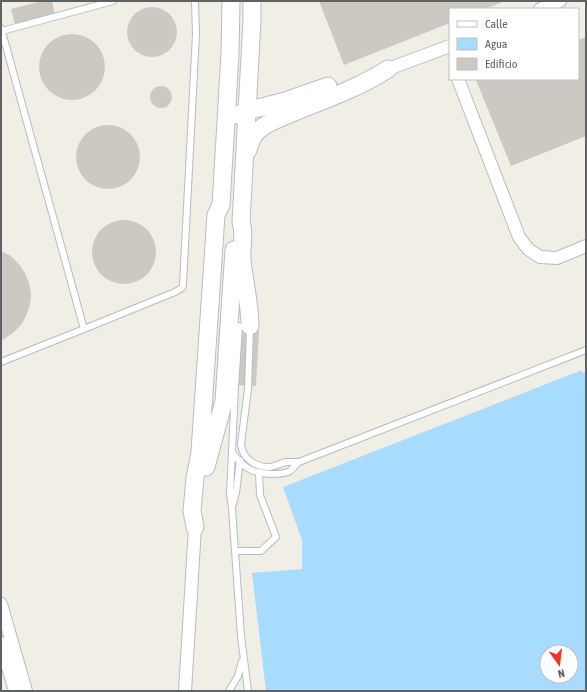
<svg xmlns="http://www.w3.org/2000/svg" width="587" height="692" viewBox="0 0 587 692" font-family="'Asap Condensed',sans-serif">
<style>
.water{fill:#a8dcff;fill-rule:evenodd}
.building{fill:#ccc9c3}
.lines{fill:none;stroke-linecap:round;stroke-linejoin:round}
.lane-casing{stroke:#b8bcc0;stroke-width:8}
.street-casing{stroke:#b8bcc0;stroke-width:14}
.secondary-casing{stroke:#b9bdc2;stroke-width:19}
.lane{stroke:#fff;stroke-width:6}
.street{stroke:#fff;stroke-width:12}
.secondary{stroke:#fff;stroke-width:17}
</style>
<rect width="100%" height="100%" fill="#f1eee6"/>
<path class="water" d="M 582,370 L 582,373 L 586,372 L 586,691 L 266,691 L 252,573 L 302,569 L 302,540 L 283,487 ZM 547,652 L 571,652 L 571,676 L 547,676 Z"/>
<path class="building" d="M 42,1 L 52,1 L 55,14 L 15,25 L 11,9 Z
M 319,1 L 505,1 L 485,9 L 450,9 L 450,23 L 344,65 Z
M127 32a25 25 0 1 1 50 0a25 25 0 1 1-50 0Z
M39 67a33 33 0 1 1 66 0a33 33 0 1 1-66 0Z
M 586,37 L 586,136 L 511,166 L 476,80 L 480,79 L 578,79 L 578,40 Z
M150 97a11 11 0 1 1 22 0a11 11 0 1 1-22 0Z
M76 157a32 32 0 1 1 64 0a32 32 0 1 1-64 0Z
M92 252a32 32 0 1 1 64 0a32 32 0 1 1-64 0Z
M 1,251 L 11,256 L 19,264 L 25,273 L 29,283 L 31,294 L 30,305 L 26,316 L 21,325 L 13,333 L 1,341 Z
M 219,329 L 259,331 L 256,386 L 216,384 Z"/>
<g class="lines">
<g class="lane-casing">
<path id="lane" d="M 1,28 L 84,329 L 175,292 L 182,288 L 183,284 L 196,34 L 195,1
M 2,31 L 113,1
M 239,326 L 235,388 L 230,494 L 232,508 L 241,636 L 248,691
M 250,328 L 248,389 L 241,444 C 242,458 256,468 270,467 C 276,466 281,463 286,462 C 290,462 295,462 299,462 L 586,350
M 1,362 L 84,329
M 232,452 C 243,468 252,473 271,474 C 277,474 285,474 290,471 C 293,469 296,464 299,462
M 233,504 L 236,493 L 240,460
M 235,551 L 261,551 L 276,537 L 260,495 L 259,473
M 229,691 L 238,676 L 242,661"/>
</g>
<g class="street-casing">
<path id="street" d="M 540,9 L 560,1
M 388,69 L 450,46
M 458,79 L 519,237 L 528,249 L 540,257 L 557,258 L 586,246
M 1,604 L 26,691
M 1,643 L 15,691
M 185,691 L 195,527"/>
</g>
<g class="secondary-casing">
<path id="secondary" d="M 237,115 L 247,111 L 285,101 L 328,86
M 248,150 C 252,136 255,132 267,124 C 307,105 351,93 388,69
M 250,326 C 250,303 244,282 242,259 C 241,247 245,233 241,222 L 252,20 L 252,1
M 206,467 L 224,401 L 234,250
M 195,527 L 192,511 L 195,478 L 200,452 L 216,215 L 221,205 L 230,54 L 231,1"/>
</g>
<use href="#lane" class="lane"/>
<use href="#street" class="street"/>
<use href="#secondary" class="secondary"/>
</g>
<rect width="587" height="692" fill="none" stroke="#5e6267" stroke-width="4"/>
<rect x="449" y="8" width="130" height="72" fill="#ffffff" stroke="#bfc0c2"/>
<rect x="457" y="21" width="20" height="6" fill="#ffffff" stroke="#bfc0c2"/>
<text x="485" y="28" font-size="12" fill="#5e6267">Calle</text>
<rect x="457" y="38" width="20" height="12" fill="#a8dcff" stroke="#bfc0c2"/>
<text x="485" y="48" font-size="12" fill="#5e6267">Agua</text>
<rect x="457" y="58" width="20" height="12" fill="#ccc9c3" stroke="#bfc0c2"/>
<text x="485" y="68" font-size="12" fill="#5e6267">Edificio</text>
<g transform="translate(559 664) rotate(166)"><circle r="19" fill="#ffffff" stroke="#bfc0c2"/>
<path d="M0-3L7 15L0 10L-7 15Z" fill="#f2332b"/>
<text y="-6" font-size="11" font-weight="bold" text-anchor="middle" fill="#5e6267">N</text>
</g>
</svg>
